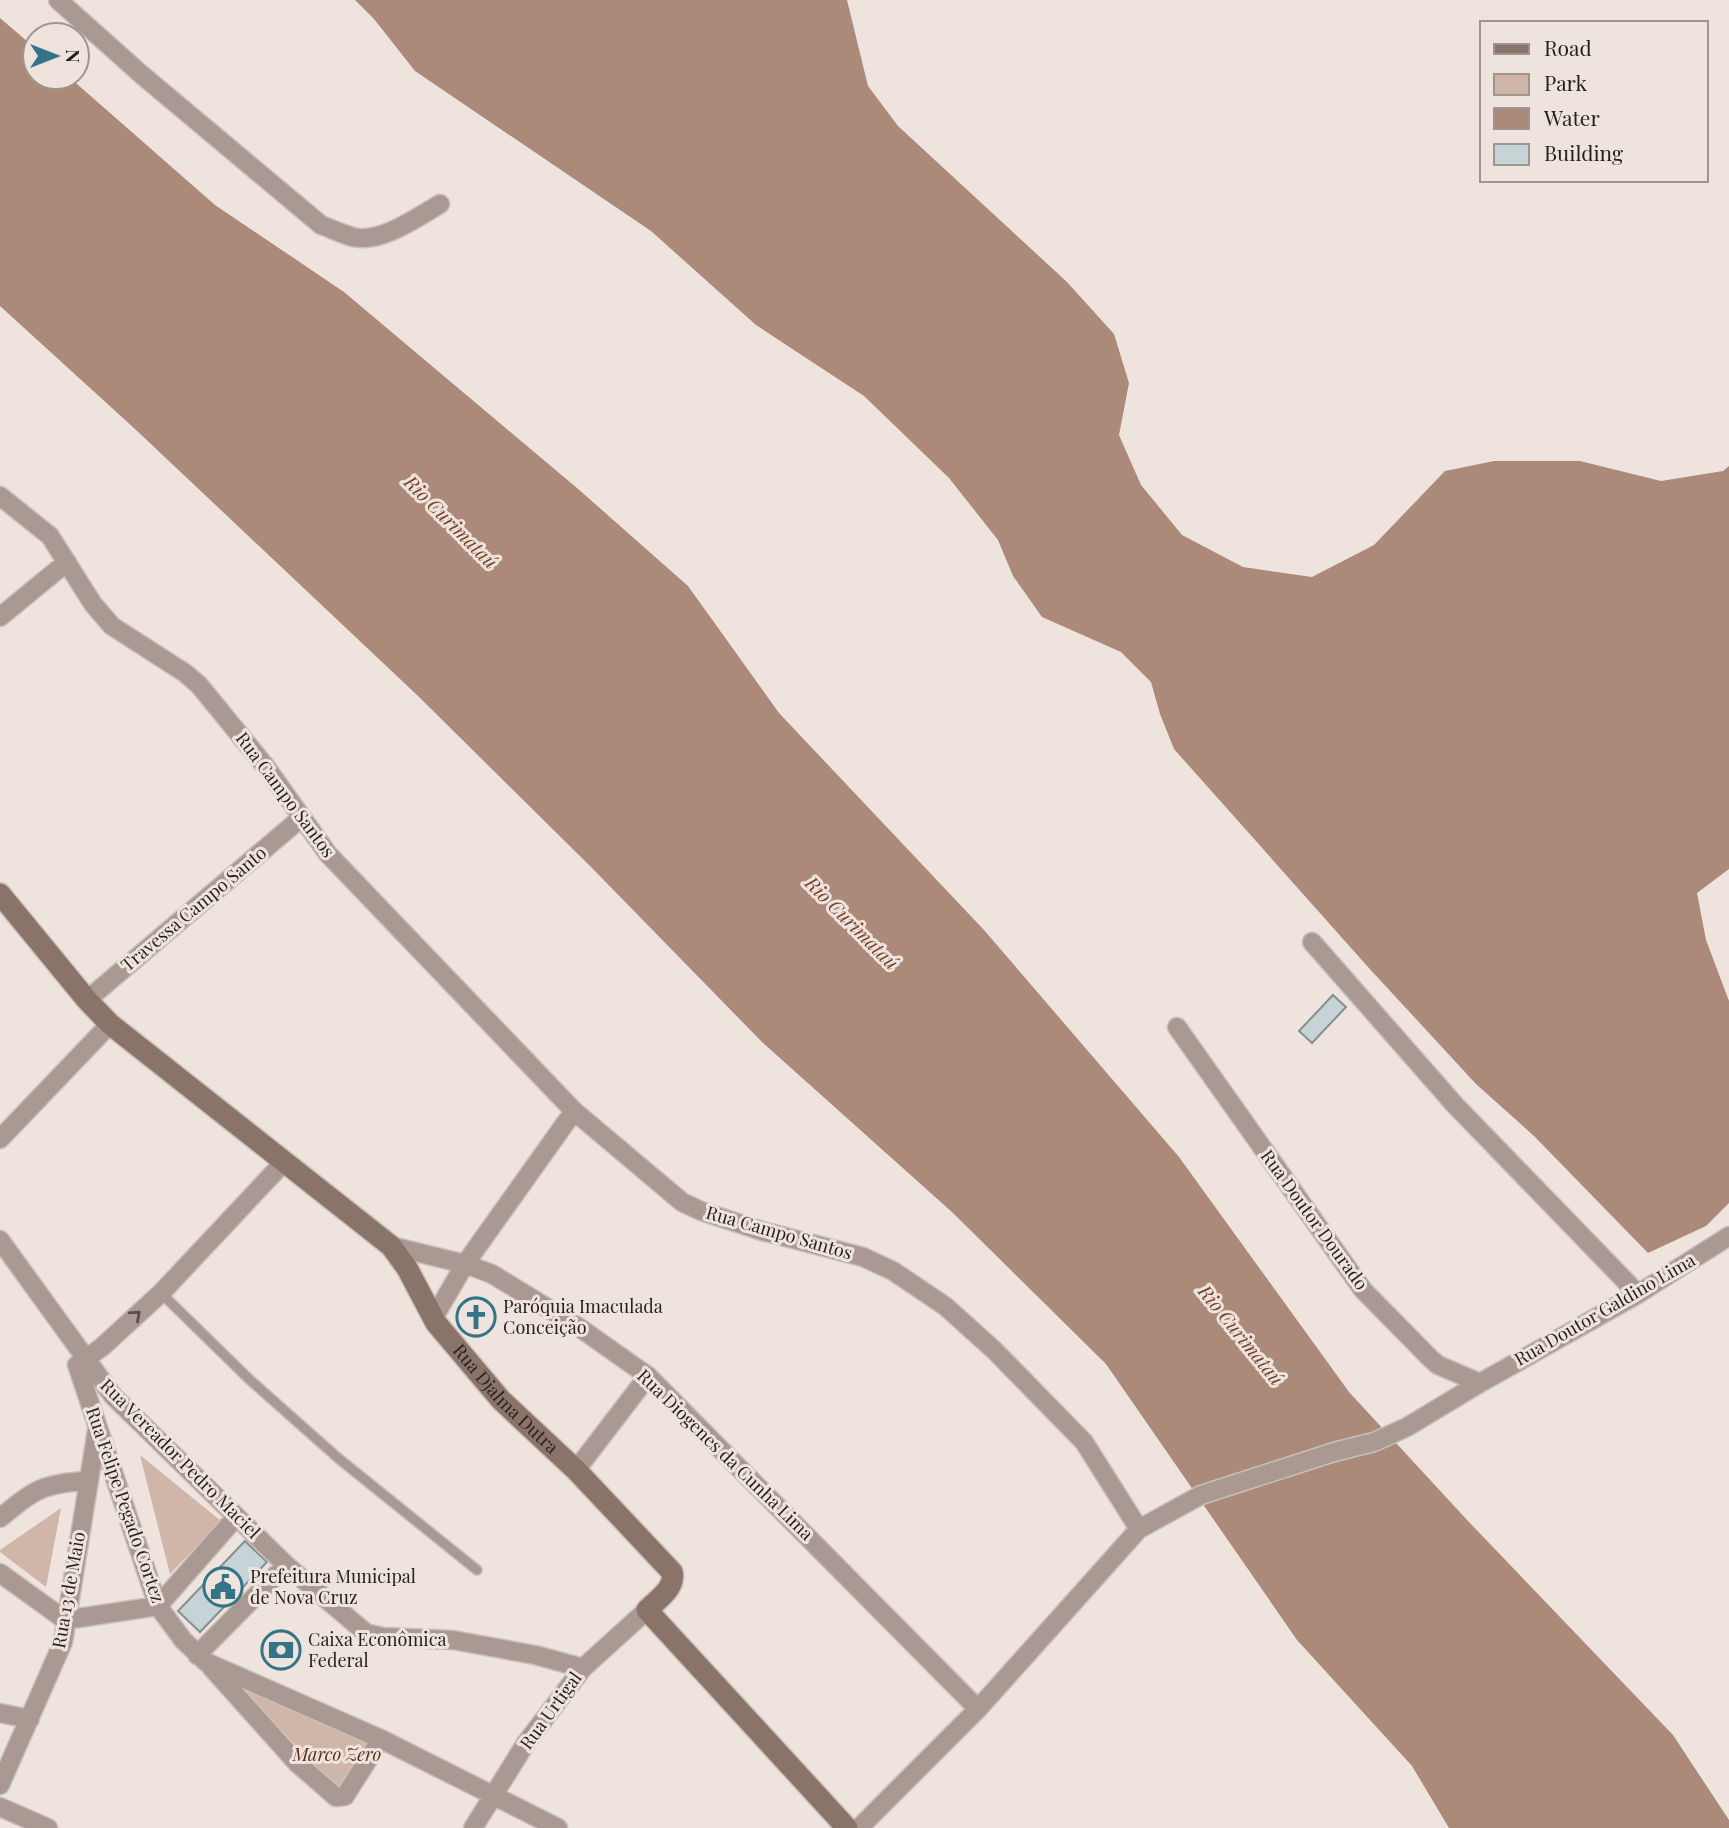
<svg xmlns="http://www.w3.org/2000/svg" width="1729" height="1828" viewBox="0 0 1729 1828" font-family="'Playfair Display',serif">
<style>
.green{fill:#d0b5a9}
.water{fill:#ab8a7a}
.building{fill:#c6d3d7;stroke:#839094;stroke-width:2}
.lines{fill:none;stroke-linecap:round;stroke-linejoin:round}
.lane-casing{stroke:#cac0ba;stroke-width:12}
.street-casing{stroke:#cac0ba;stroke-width:21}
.secondary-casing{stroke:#cac0ba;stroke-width:24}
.lane{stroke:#a99992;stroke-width:9}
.street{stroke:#a99992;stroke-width:18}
.secondary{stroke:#8a746a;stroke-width:21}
.oneway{stroke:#59504c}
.labels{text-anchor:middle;stroke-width:6;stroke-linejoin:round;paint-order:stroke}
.street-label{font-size:18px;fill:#241f1d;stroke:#efe3dd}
.poi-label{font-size:18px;fill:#241f1d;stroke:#efe3dd;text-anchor:start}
.park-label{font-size:18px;font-style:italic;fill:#5c2d14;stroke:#efe3dd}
.water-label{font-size:19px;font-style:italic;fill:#73422a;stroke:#efe3dd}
</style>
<rect width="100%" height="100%" fill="#efe3dd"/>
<path class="green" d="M 140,1455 L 221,1521 L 170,1574 Z
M 61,1508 L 46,1587 L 0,1552 L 0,1550 Z
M 231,1677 L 374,1747 L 339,1791 Z"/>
<path class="water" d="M 355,0 L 847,0 L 868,86 L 898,126 L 1067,282 L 1114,334 L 1129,383 L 1119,435 L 1141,485 L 1182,535 L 1243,567 L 1312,577 L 1374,545 L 1445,471 L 1494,461 L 1580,461 L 1661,481 L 1723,471 L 1729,466 L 1729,869 L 1697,893 L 1706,940 L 1729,1001 L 1729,1203 L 1706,1226 L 1648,1253 L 1534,1136 L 1476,1084 L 1368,967 L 1174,749 L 1160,714 L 1151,682 L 1121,652 L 1042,617 L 1013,576 L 998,540 L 949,478 L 864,396 L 756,325 L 651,231 L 415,71 L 374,19 Z
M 0,18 L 35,48 L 35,77 L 69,77 L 215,205 L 344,292 L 577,488 L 688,586 L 779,713 L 984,930 L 1179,1157 L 1349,1392 L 1468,1521 L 1673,1735 L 1729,1820 L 1729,1828 L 1449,1828 L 1412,1766 L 1297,1640 L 1106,1364 L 953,1213 L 762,1042 L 591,867 L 417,695 L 135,429 L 0,306 Z"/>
<path class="building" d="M 1333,995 L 1346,1007 L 1312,1043 L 1299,1031 Z
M 245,1541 L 267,1562 L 200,1632 L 178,1611 Z"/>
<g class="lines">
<g class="lane-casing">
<path id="lane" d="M 161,1293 L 250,1380 L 338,1458 L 477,1570"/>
</g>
<g class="street-casing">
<path id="street" d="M 58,0 L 142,75 L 321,225 C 332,229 342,234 353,237 C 380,244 418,217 440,204
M 0,496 L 50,536 L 93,604 L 112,626 L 185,673 L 199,685 L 266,767 L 328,854 L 574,1111 L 682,1202 L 701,1211 L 762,1231 L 863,1257 L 893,1271 L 945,1306 L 994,1350 L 1084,1442 L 1139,1529
M 0,617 L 67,562
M 1312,942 L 1455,1105 L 1638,1294
M 87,1000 L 301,818
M 1177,1027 L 1363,1290 L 1431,1359 L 1438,1365 L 1480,1383
M 0,1139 L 110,1024
M 284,1162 L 161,1293 L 102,1347 L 77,1365 L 158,1606 L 183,1640 L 206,1662 L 381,1739 L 558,1828
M 0,1240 L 113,1396 L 286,1565 L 366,1633 L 383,1637 L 453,1640 L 535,1655 L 583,1668
M 391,1246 L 465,1264 L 492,1274 L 580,1328 L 648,1376 L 978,1709
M 433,1319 L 465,1264 L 574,1111
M 576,1470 L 648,1376
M 0,1518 C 34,1490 43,1483 87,1481
M 0,1573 L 65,1620 L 158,1606 L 236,1517
M 197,1655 L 286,1565
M 211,1667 L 297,1763 L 336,1797 L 345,1796 L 381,1739
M 0,1713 L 30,1719
M 0,1785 L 63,1642 L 97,1430
M 0,1807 L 48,1828
M 473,1828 L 526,1743 L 583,1668 L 647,1610
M 859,1828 L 978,1709 L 1139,1529 L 1201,1495 L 1334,1452 L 1374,1442 L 1407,1427 L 1480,1383 L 1638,1294 L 1729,1236"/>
</g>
<g class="secondary-casing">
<g id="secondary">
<path id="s1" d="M 0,894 L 87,1000 L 110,1024 L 391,1246 L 407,1268 L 436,1323 L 501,1400 L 576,1470 L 672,1572 C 676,1588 658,1599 647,1610 L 847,1828"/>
</g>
</g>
<use href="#lane" class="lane"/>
<use href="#street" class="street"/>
<use href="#secondary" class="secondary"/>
</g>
<defs><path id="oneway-chevron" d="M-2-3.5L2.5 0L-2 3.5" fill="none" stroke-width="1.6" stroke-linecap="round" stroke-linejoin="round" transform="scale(1.75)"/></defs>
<use class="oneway" href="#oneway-chevron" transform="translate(136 1315) rotate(-42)"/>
<defs>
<g id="church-ring" transform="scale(2.0125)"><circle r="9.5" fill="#efe3dd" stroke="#337487" stroke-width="1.5"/><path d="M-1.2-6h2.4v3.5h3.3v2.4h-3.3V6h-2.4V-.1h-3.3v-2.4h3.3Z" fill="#337487"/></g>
<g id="civic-ring" transform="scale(2.0125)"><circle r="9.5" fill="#efe3dd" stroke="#337487" stroke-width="1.5"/><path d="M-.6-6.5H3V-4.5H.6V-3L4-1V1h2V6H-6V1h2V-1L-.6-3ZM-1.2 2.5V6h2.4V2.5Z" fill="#337487"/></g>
<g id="bank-ring" transform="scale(2.0125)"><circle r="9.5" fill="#efe3dd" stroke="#337487" stroke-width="1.5"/><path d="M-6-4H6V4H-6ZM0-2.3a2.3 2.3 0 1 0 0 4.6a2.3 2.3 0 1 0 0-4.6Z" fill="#337487"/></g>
</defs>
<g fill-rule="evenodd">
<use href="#church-ring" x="476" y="1317"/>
<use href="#civic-ring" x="223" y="1587"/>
<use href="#bank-ring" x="281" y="1650"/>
</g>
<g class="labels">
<g class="street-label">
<text transform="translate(285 795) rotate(53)" y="6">Rua Campo Santos</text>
<text transform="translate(194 909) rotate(-40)" y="6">Travessa Campo Santo</text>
<text transform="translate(1314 1220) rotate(54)" y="6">Rua Doutor Dourado</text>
<text transform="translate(779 1233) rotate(16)" y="6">Rua Campo Santos</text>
<text transform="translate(1605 1310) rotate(-30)" y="6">Rua Doutor Galdino Lima</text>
<text dy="6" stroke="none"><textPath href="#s1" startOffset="721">Rua Djalma Dutra</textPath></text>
<text transform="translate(725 1455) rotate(44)" y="6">Rua Diogenes da Cunha Lima</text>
<text transform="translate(180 1459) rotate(45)" y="6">Rua Vereador Pedro Maciel</text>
<text transform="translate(125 1505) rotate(71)" y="6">Rua Felipe Pegado Cortez</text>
<text transform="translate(69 1590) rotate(-80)" y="6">Rua 13 de Maio</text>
<text transform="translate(551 1711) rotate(-54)" y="6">Rua Urtigal</text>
</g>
<g class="poi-label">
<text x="503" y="1313">Paróquia Imaculada<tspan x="503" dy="21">Conceição</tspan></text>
<text x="250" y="1583">Prefeitura Municipal<tspan x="250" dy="21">de Nova Cruz</tspan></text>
<text x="308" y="1646">Caixa Econômica<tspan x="308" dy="21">Federal</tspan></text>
</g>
<g class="park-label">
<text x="337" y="1761">Marco Zero</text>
</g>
<g class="water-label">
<text transform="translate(451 522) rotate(45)" y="7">Rio Curimataú</text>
<text transform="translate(852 923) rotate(45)" y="7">Rio Curimataú</text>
<text transform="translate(1241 1335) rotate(51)" y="7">Rio Curimataú</text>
</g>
</g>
<rect x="1480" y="21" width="228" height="161" fill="#efe3dd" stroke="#9e9590" stroke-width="2"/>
<rect x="1494" y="44" width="35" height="10" fill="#8a746a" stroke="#9e9590" stroke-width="2"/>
<text x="1544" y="56" font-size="21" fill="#241f1d">Road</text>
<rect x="1494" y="74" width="35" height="21" fill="#d0b5a9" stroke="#9e9590" stroke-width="2"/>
<text x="1544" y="91" font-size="21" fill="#241f1d">Park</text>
<rect x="1494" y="108" width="35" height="21" fill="#ab8a7a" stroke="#9e9590" stroke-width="2"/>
<text x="1544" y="126" font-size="21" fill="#241f1d">Water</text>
<rect x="1494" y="144" width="35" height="21" fill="#c6d3d7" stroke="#9e9590" stroke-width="2"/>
<text x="1544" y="161" font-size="21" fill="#241f1d">Building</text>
<g transform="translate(56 56) rotate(90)"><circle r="33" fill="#efe3dd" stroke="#9e9590" stroke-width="2"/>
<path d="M0-5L12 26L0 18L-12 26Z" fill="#337487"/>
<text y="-10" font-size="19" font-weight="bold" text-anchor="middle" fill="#241f1d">N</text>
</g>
</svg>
